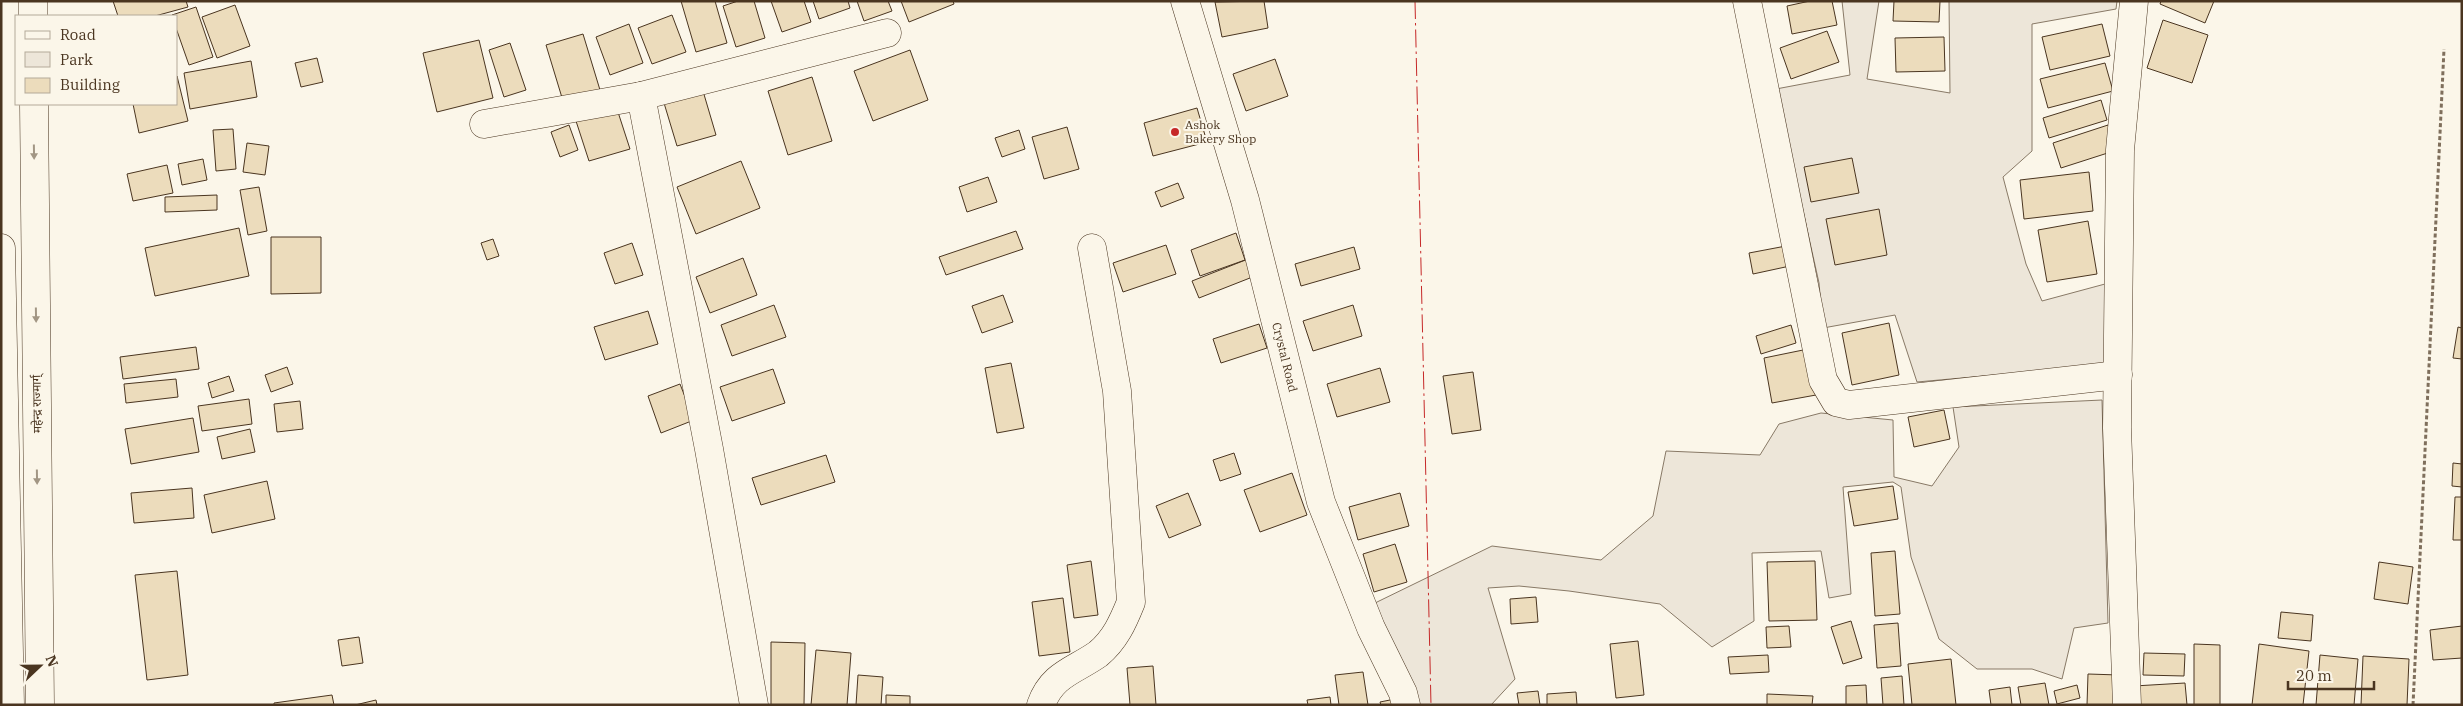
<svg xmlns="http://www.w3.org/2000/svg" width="2463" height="706" viewBox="0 0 2463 706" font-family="'IBM Plex Serif','Noto Sans Devanagari',serif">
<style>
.green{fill:#ede6d9;stroke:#887966}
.building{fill:#ecdcbc;stroke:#4a3520}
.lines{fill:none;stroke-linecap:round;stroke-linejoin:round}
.minor-casing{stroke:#4a3520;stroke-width:29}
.highway-casing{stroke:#4a3520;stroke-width:29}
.path{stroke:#7f6f5c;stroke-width:3;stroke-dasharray:4 2.5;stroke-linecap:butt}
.minor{stroke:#fbf6e9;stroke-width:28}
.highway{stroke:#fbf6e9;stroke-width:28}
.power{stroke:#c62828;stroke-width:1;stroke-dasharray:18 4 2.5 4;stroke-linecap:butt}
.oneway{fill:#a29684}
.poi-dot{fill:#c62828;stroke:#fbf6e9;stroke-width:2}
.labels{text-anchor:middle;stroke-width:4;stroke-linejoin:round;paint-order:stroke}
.poi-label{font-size:12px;fill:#4a3520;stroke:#fbf6e9;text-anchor:start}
.street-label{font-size:12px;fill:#4a3520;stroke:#fbf6e9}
</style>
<rect width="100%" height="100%" fill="#fbf6e9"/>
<path class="green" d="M 1842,1 L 1879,1 L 1867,79 L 1950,93 L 1949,1 L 2117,1 L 2116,9 L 2032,24 L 2032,151 L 2003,177 L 2026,264 L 2042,301 L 2105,284 L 2106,365 L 1917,382 L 1895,315 L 1823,328 L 1819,283 L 1776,89 L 1850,75 Z
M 2102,400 L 2108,623 L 2074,628 L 2062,679 L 2032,669 L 1977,669 L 1939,639 L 1911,557 L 1901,487 L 1893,482 L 1843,487 L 1851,594 L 1829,598 L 1821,551 L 1752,553 L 1754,621 L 1712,647 L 1660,604 L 1569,591 L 1519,586 L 1488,588 L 1515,679 L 1491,705 L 1419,705 L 1375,603 L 1492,546 L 1601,560 L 1653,516 L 1666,451 L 1760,455 L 1779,424 L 1821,413 L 1893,420 L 1894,477 L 1932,486 L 1959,447 L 1953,407 Z"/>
<path class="building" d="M 113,1 L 186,1 L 188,7 L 155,16 L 118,16 Z
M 681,1 L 715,1 L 727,43 L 696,52 Z
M 738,1 L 754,1 L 765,38 L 736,47 L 723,6 Z
M 771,1 L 804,1 L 811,22 L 782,32 Z
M 813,1 L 848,1 L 850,8 L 819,19 Z
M 857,1 L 888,1 L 892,11 L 864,21 Z
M 901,1 L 953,1 L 954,4 L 909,22 Z
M 1264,1 L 1268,28 L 1222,37 L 1215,2 Z
M 1810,1 L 1832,1 L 1837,25 L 1792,34 L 1787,6 Z
M 1894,1 L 1940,1 L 1939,22 L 1893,21 Z
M 2161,1 L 2214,1 L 2205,23 L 2160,4 Z
M 235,5 L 250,46 L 217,58 L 202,17 Z
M 196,7 L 213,57 L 189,65 L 176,28 L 176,16 L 172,15 Z
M 672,15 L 686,52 L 652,64 L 638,28 Z
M 2163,20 L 2208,35 L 2192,83 L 2147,68 Z
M 629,24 L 643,63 L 610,75 L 596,37 Z
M 2102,24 L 2110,56 L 2050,70 L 2042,37 Z
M 1827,31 L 1839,62 L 1791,79 L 1780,48 Z
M 583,34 L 600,90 L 563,101 L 546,45 Z
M 1944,37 L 1945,71 L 1896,72 L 1895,38 Z
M 479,40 L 493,98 L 437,112 L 423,53 Z
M 510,43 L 526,90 L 504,97 L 489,50 Z
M 910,50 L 928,100 L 873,121 L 854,71 Z
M 317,58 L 323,82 L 301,87 L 295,63 Z
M 1275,59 L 1288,96 L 1246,111 L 1233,74 Z
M 251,61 L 257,97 L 190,109 L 184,73 Z
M 2105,63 L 2113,91 L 2048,108 L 2040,79 Z
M 177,76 L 188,121 L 139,133 L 133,104 L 176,104 Z
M 812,77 L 832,141 L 788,155 L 768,91 Z
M 703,91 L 716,135 L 677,146 L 664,103 Z
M 2101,100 L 2107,120 L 2049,138 L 2043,118 Z
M 1197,108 L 1207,142 L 1153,156 L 1144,123 Z
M 617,109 L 630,149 L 589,161 L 576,121 Z
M 569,125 L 578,150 L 560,157 L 551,132 Z
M 2108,125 L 2117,150 L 2061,168 L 2053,143 Z
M 1067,127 L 1079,169 L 1044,179 L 1032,137 Z
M 233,129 L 236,169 L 216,171 L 213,130 Z
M 1019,130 L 1025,149 L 1002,157 L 995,138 Z
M 247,143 L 269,146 L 265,175 L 243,172 Z
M 1852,158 L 1859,193 L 1811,202 L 1804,167 Z
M 203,159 L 207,180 L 182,185 L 178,164 Z
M 741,161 L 760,208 L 696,234 L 677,187 Z
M 167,165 L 173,193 L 133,201 L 127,174 Z
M 2089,172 L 2093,211 L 2024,219 L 2020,180 Z
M 988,177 L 997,202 L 967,212 L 959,187 Z
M 1178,183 L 1184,198 L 1161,207 L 1155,192 Z
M 259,187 L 267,231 L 248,235 L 240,190 Z
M 217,195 L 217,210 L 165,212 L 165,197 Z
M 1879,209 L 1887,255 L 1835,265 L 1826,219 Z
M 2088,221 L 2097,274 L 2047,282 L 2038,230 Z
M 239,228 L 249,276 L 155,296 L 145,248 Z
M 1016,231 L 1023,249 L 946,275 L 939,257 Z
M 1236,233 L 1245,260 L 1200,276 L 1191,250 Z
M 271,237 L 321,237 L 321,293 L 271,294 Z
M 493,239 L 499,256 L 487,260 L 481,243 Z
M 632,243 L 643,275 L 615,284 L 604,253 Z
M 1166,245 L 1176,274 L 1123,292 L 1113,263 Z
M 1786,246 L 1790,266 L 1753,274 L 1749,253 Z
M 1354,247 L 1360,269 L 1301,286 L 1295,264 Z
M 743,258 L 757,295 L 710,313 L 696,277 Z
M 1248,259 L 1255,276 L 1199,298 L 1192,281 Z
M 1003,295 L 1013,322 L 982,333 L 972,306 Z
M 774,305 L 786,337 L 732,356 L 721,325 Z
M 1353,305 L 1362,336 L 1313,351 L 1303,321 Z
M 648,311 L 658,344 L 605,360 L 594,327 Z
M 1889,323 L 1899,375 L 1852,385 L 1842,333 Z
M 1259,324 L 1267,348 L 1221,363 L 1213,339 Z
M 1791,325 L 1796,343 L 1761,354 L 1756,336 Z
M 2458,327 L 2462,328 L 2462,359 L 2453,358 Z
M 196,347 L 199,369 L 123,379 L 120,357 Z
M 1808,349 L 1816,395 L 1772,403 L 1764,358 Z
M 1011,363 L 1024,428 L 997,433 L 985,368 Z
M 287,367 L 293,384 L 271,392 L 265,375 Z
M 1380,368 L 1390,402 L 1337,417 L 1327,384 Z
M 773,369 L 785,403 L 732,421 L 720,387 Z
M 1473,372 L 1481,430 L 1452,434 L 1443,376 Z
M 229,376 L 234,391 L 212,398 L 208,383 Z
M 176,379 L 178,397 L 126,403 L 124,384 Z
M 680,384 L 694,420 L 661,433 L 648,396 Z
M 249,399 L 252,424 L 202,431 L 198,406 Z
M 300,401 L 303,429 L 277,432 L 274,404 Z
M 1944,410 L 1950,439 L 1914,447 L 1908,417 Z
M 193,418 L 199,452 L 131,464 L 125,429 Z
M 250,429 L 255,452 L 222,459 L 217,437 Z
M 1234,453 L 1241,474 L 1220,481 L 1213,460 Z
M 826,455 L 835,482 L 761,505 L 752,478 Z
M 2453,463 L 2462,464 L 2462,487 L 2452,486 Z
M 1292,473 L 1307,515 L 1260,532 L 1244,490 Z
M 267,481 L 275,519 L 212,533 L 204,495 Z
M 1893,486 L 1898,519 L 1854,526 L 1848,492 Z
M 192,488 L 194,518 L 134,523 L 131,493 Z
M 1188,493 L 1201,525 L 1169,538 L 1156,506 Z
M 1400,493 L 1409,526 L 1358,540 L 1349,507 Z
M 2455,497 L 2462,497 L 2462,540 L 2453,540 Z
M 1395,544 L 1407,582 L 1374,592 L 1363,554 Z
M 1895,551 L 1900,614 L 1875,616 L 1871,553 Z
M 1091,561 L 1098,615 L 1074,618 L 1067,565 Z
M 1815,561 L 1817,620 L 1769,621 L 1767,562 Z
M 2379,562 L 2413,567 L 2408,604 L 2374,599 Z
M 177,571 L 188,675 L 147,680 L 135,575 Z
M 1536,597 L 1538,622 L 1511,624 L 1510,599 Z
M 1063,598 L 1070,652 L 1039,656 L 1032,602 Z
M 2281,612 L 2313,615 L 2311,641 L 2278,638 Z
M 1851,621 L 1862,658 L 1843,664 L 1831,627 Z
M 1898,623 L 1901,666 L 1877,668 L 1874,625 Z
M 1789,626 L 1791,647 L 1767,648 L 1766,627 Z
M 2462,626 L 2462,658 L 2433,660 L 2430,630 Z
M 359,637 L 363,663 L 342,666 L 338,640 Z
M 1638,641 L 1644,695 L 1616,698 L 1610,644 Z
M 771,642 L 805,643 L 804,705 L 771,705 Z
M 2194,644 L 2220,645 L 2220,705 L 2194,705 Z
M 2259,644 L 2309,651 L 2303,705 L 2252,705 Z
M 816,650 L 851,653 L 847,705 L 811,705 Z
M 2144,653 L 2185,654 L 2184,676 L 2143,675 Z
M 1768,655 L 1769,672 L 1730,674 L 1728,657 Z
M 2320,655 L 2358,659 L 2354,705 L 2316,705 Z
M 2363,656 L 2409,659 L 2407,705 L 2361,705 Z
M 1951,659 L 1956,705 L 1912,705 L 1908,664 Z
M 1153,666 L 1156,705 L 1130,705 L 1127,668 Z
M 1363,672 L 1368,705 L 1339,705 L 1335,675 Z
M 2088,674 L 2119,675 L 2118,705 L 2087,705 Z
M 858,675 L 883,677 L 881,705 L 856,705 Z
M 1902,676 L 1904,705 L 1883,705 L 1881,678 Z
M 2045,683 L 2049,705 L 2021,705 L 2018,687 Z
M 2185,683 L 2187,705 L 2135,705 L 2134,686 Z
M 1866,685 L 1867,705 L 1846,705 L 1846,686 Z
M 2077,685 L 2080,698 L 2057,704 L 2054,691 Z
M 2010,687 L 2012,705 L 1991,705 L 1989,690 Z
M 1538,691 L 1540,705 L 1519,705 L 1517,693 Z
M 1576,692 L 1577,705 L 1547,705 L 1547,694 Z
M 1767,694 L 1813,696 L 1812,705 L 1767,705 Z
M 332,695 L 334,705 L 274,705 L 274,703 Z
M 886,695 L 910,696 L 910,705 L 886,705 Z
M 1330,697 L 1331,705 L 1308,705 L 1307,700 Z
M 1400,698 L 1402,705 L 1381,705 L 1380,702 Z
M 376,700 L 377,705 L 355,705 Z"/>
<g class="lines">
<g class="minor-casing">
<g id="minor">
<path id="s1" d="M 1185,1 L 1245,200 L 1321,502 L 1371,628 L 1403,693 L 1406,705"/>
<path d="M 1747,1 L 1823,380 L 1836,402 L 1849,405 L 2118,375"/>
<path d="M 641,96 L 709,449 L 754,705"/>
<path d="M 484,124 L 641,96 L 887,33"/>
<path d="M 1041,705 C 1052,674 1074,671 1098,654 C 1115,640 1123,622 1131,602 L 1117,391 L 1092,248"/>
<path d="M 2127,705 L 2117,428 L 2120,150 L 2134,1"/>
</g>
</g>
<g class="highway-casing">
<path id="highway" d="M 33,1 L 33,16
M 34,104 L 40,705
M 1,248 L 10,705"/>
</g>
<path class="path" d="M 2413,705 L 2444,49"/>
<use href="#minor" class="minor"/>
<use href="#highway" class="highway"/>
<path class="power" d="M 1415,1 L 1431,705"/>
</g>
<defs><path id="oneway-solid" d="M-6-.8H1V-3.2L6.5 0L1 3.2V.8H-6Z" transform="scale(1.25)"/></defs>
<g class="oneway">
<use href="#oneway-solid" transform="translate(34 152) rotate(89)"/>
<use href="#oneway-solid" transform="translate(36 315) rotate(89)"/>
<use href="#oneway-solid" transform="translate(37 477) rotate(89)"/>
</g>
<circle class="poi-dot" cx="1175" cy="132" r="5"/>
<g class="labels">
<g class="poi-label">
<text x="1185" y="129">Ashok<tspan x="1185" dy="14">Bakery Shop</tspan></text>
</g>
<g class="street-label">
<text dy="4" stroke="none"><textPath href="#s1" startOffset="370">Crystal Road</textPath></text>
<text transform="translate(37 404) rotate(-91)" y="4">महेन्द्र राज्मार्ग्</text>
</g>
</g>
<rect width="2463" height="706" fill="none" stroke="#4a3520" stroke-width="5"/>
<rect x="15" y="15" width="162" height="90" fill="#fbf6e9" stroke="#b4a999"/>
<rect x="25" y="31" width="25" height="8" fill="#fbf6e9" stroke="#b4a999"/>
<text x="60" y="40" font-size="15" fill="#4a3520">Road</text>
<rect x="25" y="52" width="25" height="15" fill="#ede6d9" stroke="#b4a999"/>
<text x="60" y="65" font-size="15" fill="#4a3520">Park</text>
<rect x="25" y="78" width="25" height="15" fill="#ecdcbc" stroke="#b4a999"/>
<text x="60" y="90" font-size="15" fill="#4a3520">Building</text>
<g transform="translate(40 666) rotate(68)" stroke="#fbf6e9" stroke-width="4" paint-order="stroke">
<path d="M0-4L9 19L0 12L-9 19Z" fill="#4a3520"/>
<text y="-8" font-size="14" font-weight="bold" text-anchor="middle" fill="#4a3520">N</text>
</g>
<path d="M2288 681v8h86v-8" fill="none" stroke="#4a3520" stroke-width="2.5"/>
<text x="2296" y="681" font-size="15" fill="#4a3520" stroke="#fbf6e9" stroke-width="4" paint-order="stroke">20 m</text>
</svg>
